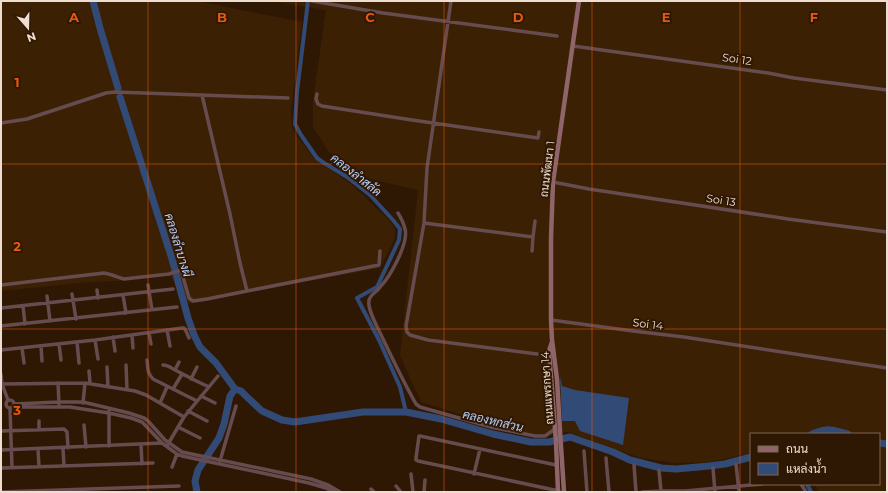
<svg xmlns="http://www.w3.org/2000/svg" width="888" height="493" viewBox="0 0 888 493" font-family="Montserrat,Sarabun,sans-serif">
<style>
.built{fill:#3c2003}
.water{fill:#324a76}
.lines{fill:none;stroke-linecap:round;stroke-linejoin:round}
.canal{stroke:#324a76;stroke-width:4}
.river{stroke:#324a76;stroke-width:7}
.minor{stroke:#664c4e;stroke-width:3.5}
.secondary{stroke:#8f6569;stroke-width:4.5}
.grid{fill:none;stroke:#e8590c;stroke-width:1;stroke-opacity:0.55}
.labels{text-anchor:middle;stroke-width:4;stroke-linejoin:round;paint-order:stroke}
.street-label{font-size:11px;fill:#eeded1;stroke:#2f1803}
.water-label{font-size:12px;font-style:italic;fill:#b7cffa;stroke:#2f1803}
.grid-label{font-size:13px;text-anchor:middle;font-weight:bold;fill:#e8590c;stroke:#2f1803;stroke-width:4;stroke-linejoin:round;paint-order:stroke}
</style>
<rect width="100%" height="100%" fill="#2f1803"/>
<path class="built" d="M 1,1 L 196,1 L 302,22 L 291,110 L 291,117 L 292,126 L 295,134 L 314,158 L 321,164 L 341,177 L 351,184 L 389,220 L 393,226 L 395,230 L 394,240 L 380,268 L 182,305 L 171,275 L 116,281 L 89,282 L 1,291 Z
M 271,1 L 887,1 L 887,492 L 819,492 L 815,484 L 879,484 L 879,434 L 751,434 L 751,453 L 710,462 L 674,463 L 638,457 L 568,432 L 544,435 L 526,433 L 497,426 L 421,402 L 400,356 L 418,190 L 370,179 L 329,152 L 313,127 L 313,101 L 326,10 Z"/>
<path class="water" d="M 560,376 L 562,386 L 575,390 L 629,398 L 623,445 L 580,431 L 575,421 L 562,421 Z"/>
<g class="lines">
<path class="canal" d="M 308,1 L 297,92 L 295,124 L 301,135 L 317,158 L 324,163 L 347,177 L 370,195 L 393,220 L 400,229 L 399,240 L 377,287 L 357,298 L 379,340 L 400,387 L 406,412
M 807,484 L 811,492"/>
<path class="river" d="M 93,1 L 100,28 L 118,88
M 120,97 L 172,259 L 188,318 L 194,335 L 200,347 L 216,363 L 235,389 L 241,391 L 247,397 L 262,411 L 282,420 L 295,422 L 363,412 L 406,412 L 441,419 L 493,434 L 531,442 L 549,442 L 570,437 L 613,452 L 630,460 L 661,468 L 676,469 L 709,466 L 725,464 L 751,457
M 812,434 C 828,428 832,429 848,434
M 879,443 L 887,444
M 197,492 L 195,481 L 198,470 L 219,438 L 224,424 L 230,396 L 235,389"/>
<path class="minor" d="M 312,1 L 383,13 L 557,36
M 451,1 L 427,168 L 424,223 L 406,326 L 407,332 L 410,335 L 428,340 L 537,354
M 573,46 L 768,73 L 794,78 L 887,90
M 317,94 L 316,99 L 318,104 L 322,106 L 412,120 L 538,138 L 539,132
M 1,123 L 27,119 L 106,93 L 115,92 L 288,98
M 553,182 L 589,189 L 788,219 L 887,232
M 398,213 C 401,218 404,224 405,229 C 409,243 390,277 380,287 C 377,292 369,295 369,301 C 367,310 380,332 384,341 C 394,362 404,383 416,404 L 420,407 L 491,427 L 535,436 L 545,436 L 555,429
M 424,223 L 533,237 L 535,221
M 532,251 L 533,237
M 1,285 L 104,273 C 111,274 117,277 124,279 L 169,274 L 181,270 L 189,298 L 193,301 L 207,299 L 247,291 L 240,263 L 230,214 L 202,95
M 148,285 L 152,310
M 97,290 L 98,298
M 247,291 L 379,265 L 380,251
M 72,294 L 76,319
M 123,295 L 126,313
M 47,296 L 50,321
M 23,306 L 25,324
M 1,308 L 173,289
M 551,320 L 633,331 L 684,337 L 887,368
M 1,326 L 177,307
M 167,330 L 170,346
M 149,333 L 151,344
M 132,335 L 133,348
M 113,337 L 115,351
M 95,340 L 98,359
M 77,342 L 79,363
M 59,344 L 61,360
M 41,346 L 42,361
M 22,348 L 24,363
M 1,350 L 95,340 L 182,328 L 184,328 L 186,331 L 189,338
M 147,360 C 148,368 147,373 153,379 L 197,401
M 126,365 L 127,390
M 163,365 C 169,365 172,369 177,371 C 188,377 198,382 209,387
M 107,367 L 108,387
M 175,370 L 179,362
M 89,371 L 90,383
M 1,374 L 2,384 L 8,400
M 191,379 L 197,367
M 58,383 L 59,404
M 2,384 L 85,383 L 135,391 L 146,395 L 184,417
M 173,389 L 182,374
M 201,396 L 215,403
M6 404a4 4 0 1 1 8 0a4 4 0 1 1-8 0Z
M 83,403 L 85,383
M 160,403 L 167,387
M 14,404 L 59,402 L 83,402 L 129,413 L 144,418 L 148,421 L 165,440 L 182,452 L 311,479 L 328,485 L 340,492
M 12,407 L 70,407 L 109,413 L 131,418 L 142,422 L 145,425 L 162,443 L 177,454 L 182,456 L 309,483 L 326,488 L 333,492
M 10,408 L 12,468
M 109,411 L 109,446
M 188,411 L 207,421
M 39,421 L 39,430
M 84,425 L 86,447
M 178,427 L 200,438
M 1,431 L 64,429 L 67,432 L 68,448
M 141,444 L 142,464
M 168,444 L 184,417 L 218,376
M 63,448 L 64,466
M 38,449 L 39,467
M 1,450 L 162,443
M 584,451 L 587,492
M 606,458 L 609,492
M 220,461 L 236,406
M 736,464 L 739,492
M 556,465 L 420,436 L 419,436 L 416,458 L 416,460 L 418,461 L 559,491
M 634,465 L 636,492
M 172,467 L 177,454
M 1,468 L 153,463
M 713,468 L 715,492
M 659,470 L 661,491
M 411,474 L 413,492
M 474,474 L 480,449
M 801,484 L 806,492
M 396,486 L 401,492
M 371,489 L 374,492
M 1,492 L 179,486
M 424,492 L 425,480
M 642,492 L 661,491 L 685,491 L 762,484"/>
<path class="secondary" d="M 552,342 L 549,351 L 556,442 L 558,492
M 564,492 L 560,431 L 557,379 L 552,340 L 551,320 L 551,238 L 553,182 L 579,1"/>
</g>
<path class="grid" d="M 148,1 L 148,492M 296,1 L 296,492M 444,1 L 444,492M 592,1 L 592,492M 740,1 L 740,492M 1,164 L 887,164M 1,329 L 887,329"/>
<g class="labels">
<g class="street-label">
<text transform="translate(737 59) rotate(8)" y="4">Soi 12</text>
<text transform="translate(547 169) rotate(-83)" y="4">ถนนพัฒนา 1</text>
<text transform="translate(721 200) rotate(9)" y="4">Soi 13</text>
<text transform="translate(648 324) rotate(7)" y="4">Soi 14</text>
<text transform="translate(547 388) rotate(-94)" y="4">ถนนแพรกษา 14</text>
</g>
<g class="water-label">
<text transform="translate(356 175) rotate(38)" y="4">คลองลำสลัด</text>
<text transform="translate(178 245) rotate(73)" y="4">คลองลำบางผี</text>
<text transform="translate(493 421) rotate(13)" y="4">คลองหกส่วน</text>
</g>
</g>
<g class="grid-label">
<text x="74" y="22">A</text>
<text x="222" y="22">B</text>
<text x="370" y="22">C</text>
<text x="518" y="22">D</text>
<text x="666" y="22">E</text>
<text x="814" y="22">F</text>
<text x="17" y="87">1</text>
<text x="17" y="251">2</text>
<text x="17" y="415">3</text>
</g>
<rect width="888" height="493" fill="none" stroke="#eeded1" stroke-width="4"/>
<rect x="750" y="433" width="130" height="52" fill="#2f1803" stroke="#7b6755"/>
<rect x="758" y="446" width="20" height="6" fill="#8f6569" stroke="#7b6755"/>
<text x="786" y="453" font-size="12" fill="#eeded1">ถนน</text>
<rect x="758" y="463" width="20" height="12" fill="#324a76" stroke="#7b6755"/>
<text x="786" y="473" font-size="12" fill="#eeded1">แหล่งน้ำ</text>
<g transform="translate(28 28) rotate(160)" stroke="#2f1803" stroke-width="3" paint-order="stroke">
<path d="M0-3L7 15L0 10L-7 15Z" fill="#eeded1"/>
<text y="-6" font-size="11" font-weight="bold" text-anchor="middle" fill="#eeded1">N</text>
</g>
</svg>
